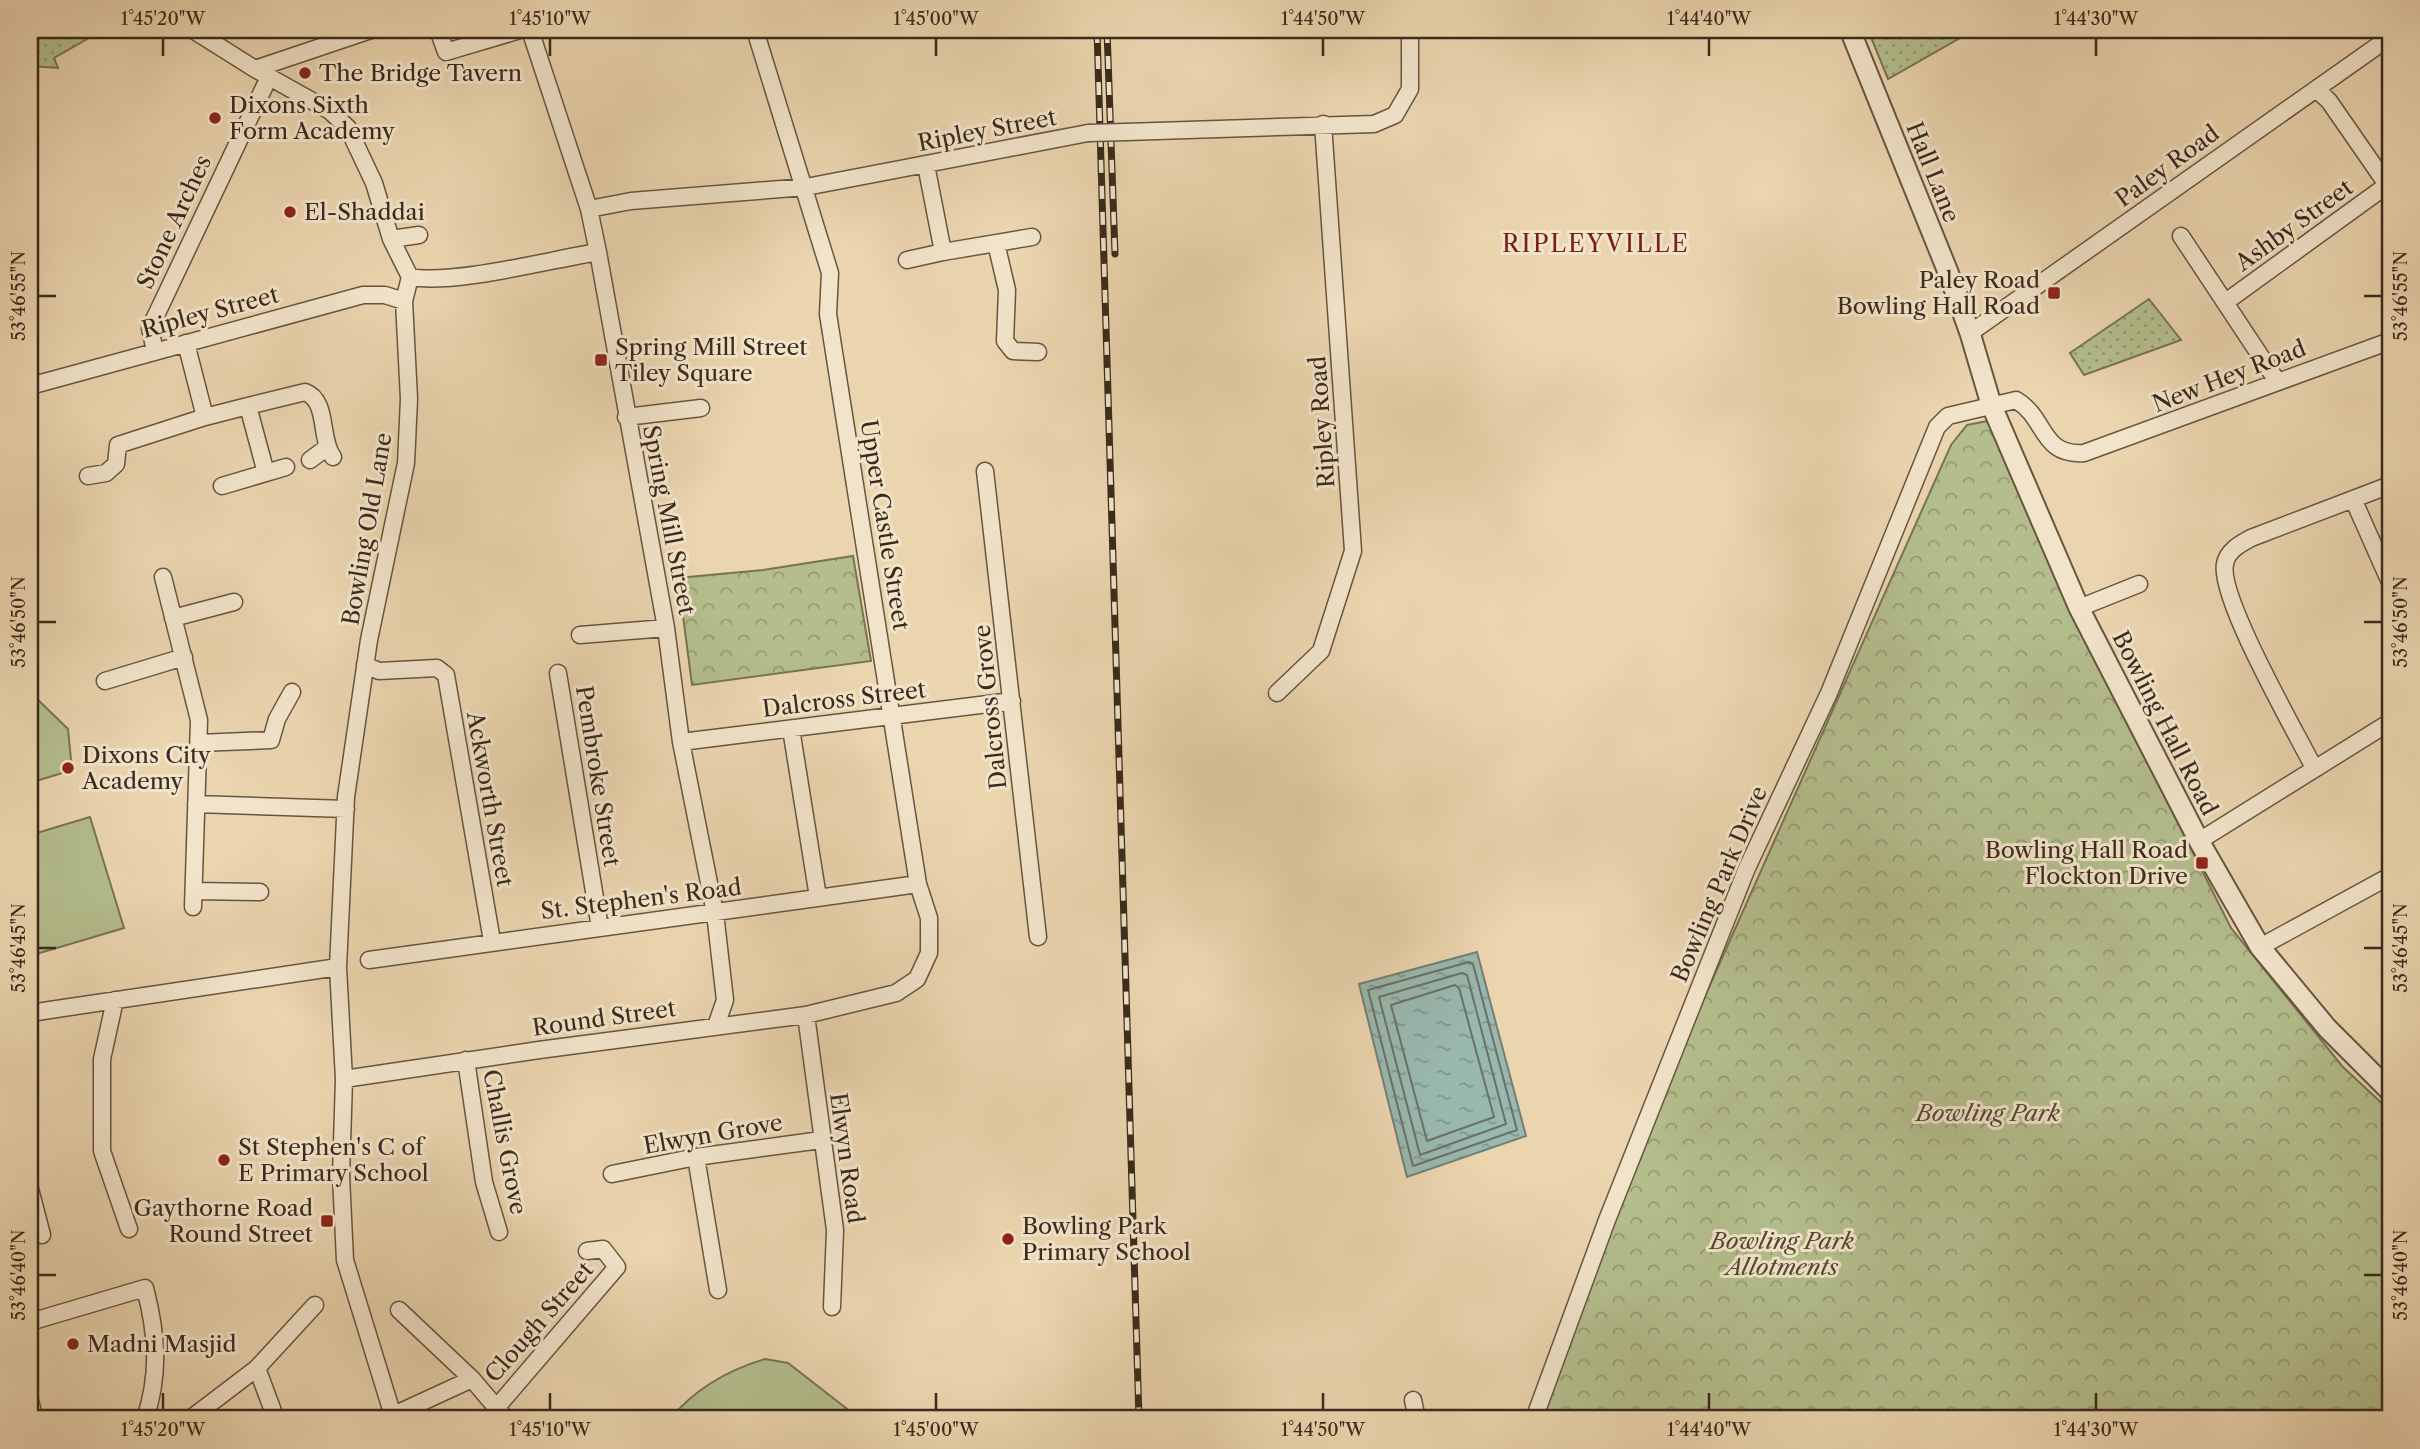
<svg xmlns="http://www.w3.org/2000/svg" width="2420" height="1449" viewBox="0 0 2420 1449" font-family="'Libre Caslon Text',serif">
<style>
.grass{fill:url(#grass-dots);stroke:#787454;stroke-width:2}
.park{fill:url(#park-crowns);stroke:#787454;stroke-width:2}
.pitch{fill:#b4be8d;stroke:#787454;stroke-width:2}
.water{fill:url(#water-ripples);stroke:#737f75;stroke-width:2}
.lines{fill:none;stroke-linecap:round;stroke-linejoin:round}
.shore{stroke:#6a7166;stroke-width:2}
.minor-casing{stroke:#675541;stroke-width:19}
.tertiary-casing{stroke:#675541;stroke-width:23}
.minor{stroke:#f2e4cb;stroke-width:16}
.tertiary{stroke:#f2e4cb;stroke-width:19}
.rail-casing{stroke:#3b2a1c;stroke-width:7}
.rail{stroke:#f2e4cb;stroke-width:4.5;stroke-dasharray:13;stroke-linecap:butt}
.minor-bridge-casing{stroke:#675541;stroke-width:19;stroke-linecap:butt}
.minor-bridge{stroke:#f2e4cb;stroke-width:16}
.ticks{fill:none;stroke:#3b2a1c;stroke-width:2.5}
.poi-dot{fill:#8f2418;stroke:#f2e4cb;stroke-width:2.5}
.labels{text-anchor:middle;stroke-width:6;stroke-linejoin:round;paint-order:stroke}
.poi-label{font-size:23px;fill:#3b2a1c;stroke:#f2e4cb;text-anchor:start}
.street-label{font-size:23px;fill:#3b2a1c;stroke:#f2e4cb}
.park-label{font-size:23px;font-style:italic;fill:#534833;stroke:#f2e4cb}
.neighbourhood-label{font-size:24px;letter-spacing:2px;fill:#7a1f14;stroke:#f2e4cb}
.neatline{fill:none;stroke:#3b2a1c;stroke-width:2.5}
.ticks-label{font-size:18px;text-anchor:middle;fill:#3b2a1c}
</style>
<defs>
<pattern id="grass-dots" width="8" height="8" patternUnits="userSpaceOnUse" patternTransform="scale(1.75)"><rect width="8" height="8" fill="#b4be8d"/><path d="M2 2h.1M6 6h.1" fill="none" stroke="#949b72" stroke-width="1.8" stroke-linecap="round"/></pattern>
<pattern id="park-crowns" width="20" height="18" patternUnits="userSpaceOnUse" patternTransform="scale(1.75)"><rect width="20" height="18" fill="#b4be8d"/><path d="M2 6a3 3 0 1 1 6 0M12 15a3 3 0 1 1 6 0" fill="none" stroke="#949b72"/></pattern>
<pattern id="water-ripples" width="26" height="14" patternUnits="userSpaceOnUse" patternTransform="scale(1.75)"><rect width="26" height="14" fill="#99b8b0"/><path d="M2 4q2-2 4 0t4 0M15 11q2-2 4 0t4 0" fill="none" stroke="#7e968e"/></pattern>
</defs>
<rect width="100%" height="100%" fill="#ebd5af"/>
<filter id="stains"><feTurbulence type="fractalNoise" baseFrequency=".00286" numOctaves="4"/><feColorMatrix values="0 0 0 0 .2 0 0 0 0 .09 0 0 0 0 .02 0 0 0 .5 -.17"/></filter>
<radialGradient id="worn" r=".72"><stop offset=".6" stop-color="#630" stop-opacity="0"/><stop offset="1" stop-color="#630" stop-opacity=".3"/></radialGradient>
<path class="grass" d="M 45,30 L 103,30 L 54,58 L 58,68 L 30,66 L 30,45 L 37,43 Z
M 1868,30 L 1974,30 L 1888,79 Z
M 2149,299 L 2181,340 L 2084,375 L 2070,353 Z"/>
<path class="park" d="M 1993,420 L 2061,592 L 2231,928 L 2342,1066 L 2390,1111 L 2390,1419 L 1534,1419 L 1623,1180 L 1951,445 L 1967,425 Z
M 853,556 L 871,661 L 692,685 L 678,578 L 763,570 Z"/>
<path class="pitch" d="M 34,696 L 68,729 L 72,770 L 30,783 L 30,697 Z
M 90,817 L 124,928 L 30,956 L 30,835 Z
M 765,1359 L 788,1363 L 860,1419 L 670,1419 C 695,1389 728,1370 765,1359 Z"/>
<path class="water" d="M 1477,952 L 1526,1136 L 1407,1177 L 1359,984 Z"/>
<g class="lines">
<path class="shore" d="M 1469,962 L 1473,964 L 1517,1130 L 1413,1166 L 1368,990 Z
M 1462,973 L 1467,975 L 1506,1124 L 1420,1155 L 1379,997 Z
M 1455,985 L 1459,988 L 1494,1117 L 1427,1141 L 1391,1005 Z"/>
<g class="minor-casing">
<path id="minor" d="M 193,30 L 255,69 L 330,111 L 348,128 L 374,183 L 391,239 L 410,277 L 404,301 L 409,399 L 406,463 L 369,640 L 346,797 L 338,967 L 344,1079 L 341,1176 L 345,1260 L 394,1419
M 438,30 L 446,52 L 520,30
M 530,30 L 589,209 L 598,252 L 666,628 L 681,742 L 715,913 L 725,1000 L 716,1026
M 255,69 L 371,30
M 2318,91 L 2329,101 L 2390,189
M 1126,132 L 1374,124 L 1395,115 L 1410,89 L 1410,30
M 926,165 L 943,252 L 1032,237
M 589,209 L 631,201 L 806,187 L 1088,133
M 2181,236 L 2277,381
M 391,239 L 419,235
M 996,243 L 1007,290 L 1005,341 L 1013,351 L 1038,352
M 907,260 L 943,252
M 410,277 C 454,285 549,260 598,252
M 2227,301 L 2390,183
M 1970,333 L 2390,37
M 186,343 L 205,417 L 248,406 L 266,473
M 155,351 L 150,328 L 269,77
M 30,386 L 363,295 L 385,295 L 404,301
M 248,406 L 305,392 C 329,401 319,439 333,457
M 626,417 L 701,408
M 310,460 L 326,448
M 985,471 L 1038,937
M 88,476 L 106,473 L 116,464 L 118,445 L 205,417
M 222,486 L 286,467
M 2354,501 L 2389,580
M 163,577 L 199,720 L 193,907
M 2079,608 L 2139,584
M 173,618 L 234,602
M 580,635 L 666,628
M 365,665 L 379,671 L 437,668 L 446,675 L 492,941
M 558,673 L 600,928
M 105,681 L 184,657
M 1277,693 L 1321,651 L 1353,551 L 1323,124
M 791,729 L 818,897
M 681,742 L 1012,701
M 199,743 L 271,740 L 277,719 L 292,692
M 2314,768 C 2296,732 2218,597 2225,564 C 2227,551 2240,544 2251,538 L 2390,485
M 196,804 L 346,809
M 2199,841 L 2390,722
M 194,891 L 260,892
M 2260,947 L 2390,876
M 369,960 L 918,884
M 115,1000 L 102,1059 L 102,1151 L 129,1229
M 30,1013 L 338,967
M 806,1015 L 835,1230 L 832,1307
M 466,1060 L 484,1182 L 499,1232
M 344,1079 L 539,1050 L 806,1015 L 896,993 L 917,979 L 929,953 L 929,918 L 918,884 L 828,314 L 830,273 L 755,30
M 696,1157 L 718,1290
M 612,1174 L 696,1157 L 821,1140
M 30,1189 L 42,1235
M 399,1310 L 472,1379 L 506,1419
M 30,1322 L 145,1288 C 157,1334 160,1374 145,1419
M 257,1368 L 276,1419
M 1413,1400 L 1417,1419
M 30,1401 L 35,1419
M 497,1407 L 617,1267 L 603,1249 L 587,1251
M 190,1419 L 257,1368 L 315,1305
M 385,1419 L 472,1379
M 1534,1419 L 1607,1220 L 1747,868 L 1829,693 L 1937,427 L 1948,416 L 2016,400 C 2047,418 2040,456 2084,453 L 2390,341"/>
</g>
<g class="tertiary-casing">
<path id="tertiary" d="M 1850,30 L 1948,272 L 1970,333 L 1991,404 L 2079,608 L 2199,841 L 2260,947 L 2327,1028 L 2390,1091"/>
</g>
<use href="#minor" class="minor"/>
<use href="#tertiary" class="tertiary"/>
<g class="rail-casing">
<path id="rail" d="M 1097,30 L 1139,1419
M 1107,30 L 1115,254"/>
</g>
<use href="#rail" class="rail"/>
<g class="minor-bridge-casing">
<path id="minor-bridge" d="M 1088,133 L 1126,132"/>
</g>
<use href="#minor-bridge" class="minor-bridge"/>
</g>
<path class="ticks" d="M 163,38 L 163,56M 550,38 L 550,56M 936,38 L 936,56M 1323,38 L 1323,56M 1709,38 L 1709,56M 2096,38 L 2096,56M 38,296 L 56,296M 2364,296 L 2382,296M 38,622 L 56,622M 2364,622 L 2382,622M 38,948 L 56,948M 2364,948 L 2382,948M 38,1275 L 56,1275M 2364,1275 L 2382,1275M 163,1393 L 163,1410M 550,1393 L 550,1410M 936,1393 L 936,1410M 1323,1393 L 1323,1410M 1709,1393 L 1709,1410M 2096,1393 L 2096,1410"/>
<g class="poi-dot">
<circle cx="305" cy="73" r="7"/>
<circle cx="215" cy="118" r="7"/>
<circle cx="290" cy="212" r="7"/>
<rect x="2047" y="286" width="14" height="14" rx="3.5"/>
<rect x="594" y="353" width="14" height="14" rx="3.5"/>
<circle cx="68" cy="768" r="7"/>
<rect x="2195" y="856" width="14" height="14" rx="3.5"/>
<circle cx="224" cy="1160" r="7"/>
<rect x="320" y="1214" width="14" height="14" rx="3.5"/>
<circle cx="1008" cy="1239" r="7"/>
<circle cx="73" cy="1344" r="7"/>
</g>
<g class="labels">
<g class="poi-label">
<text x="319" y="81">The Bridge Tavern</text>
<text x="229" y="113">Dixons Sixth<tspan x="229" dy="26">Form Academy</tspan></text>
<text x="304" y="220">El-Shaddai</text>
<text x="2040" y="288" text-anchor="end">Paley Road<tspan x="2040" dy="26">Bowling Hall Road</tspan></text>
<text x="615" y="355">Spring Mill Street<tspan x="615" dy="26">Tiley Square</tspan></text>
<text x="82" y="763">Dixons City<tspan x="82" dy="26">Academy</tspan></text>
<text x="2188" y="858" text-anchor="end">Bowling Hall Road<tspan x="2188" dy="26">Flockton Drive</tspan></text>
<text x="238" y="1155">St Stephen's C of<tspan x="238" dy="26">E Primary School</tspan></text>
<text x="313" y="1216" text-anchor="end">Gaythorne Road<tspan x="313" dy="26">Round Street</tspan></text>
<text x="1022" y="1234">Bowling Park<tspan x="1022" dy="26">Primary School</tspan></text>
<text x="87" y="1352">Madni Masjid</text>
</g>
<g class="street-label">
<text transform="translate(987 130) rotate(-11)" y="8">Ripley Street</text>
<text transform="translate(2167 166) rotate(-36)" y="8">Paley Road</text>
<text transform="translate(1933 172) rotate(68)" y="8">Hall Lane</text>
<text transform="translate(174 222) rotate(-65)" y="8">Stone Arches</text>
<text transform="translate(2294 225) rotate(-36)" y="8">Ashby Street</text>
<text transform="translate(210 312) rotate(-15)" y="8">Ripley Street</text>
<text transform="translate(2229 376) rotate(-21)" y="8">New Hey Road</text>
<text transform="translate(1322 422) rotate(-94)" y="8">Ripley Road</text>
<text transform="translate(669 520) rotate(79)" y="8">Spring Mill Street</text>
<text transform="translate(885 525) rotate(81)" y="8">Upper Castle Street</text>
<text transform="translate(367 529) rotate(-80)" y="8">Bowling Old Lane</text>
<text transform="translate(844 699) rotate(-7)" y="8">Dalcross Street</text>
<text transform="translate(990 707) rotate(-96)" y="8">Dalcross Grove</text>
<text transform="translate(2165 723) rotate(63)" y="8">Bowling Hall Road</text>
<text transform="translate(598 776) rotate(81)" y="8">Pembroke Street</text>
<text transform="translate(490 799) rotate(80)" y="8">Ackworth Street</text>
<text transform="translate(1719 884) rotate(-67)" y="8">Bowling Park Drive</text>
<text transform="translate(641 899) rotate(-7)" y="8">St. Stephen's Road</text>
<text transform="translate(604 1018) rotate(-8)" y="8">Round Street</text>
<text transform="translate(713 1134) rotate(-10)" y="8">Elwyn Grove</text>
<text transform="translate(505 1142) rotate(79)" y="8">Challis Grove</text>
<text transform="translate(847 1158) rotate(82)" y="8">Elwyn Road</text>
<text transform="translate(539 1322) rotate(-49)" y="8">Clough Street</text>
</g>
<g class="park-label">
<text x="1988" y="1121">Bowling Park</text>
<text x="1782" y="1249">Bowling Park<tspan x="1782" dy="26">Allotments</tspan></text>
</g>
<g class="neighbourhood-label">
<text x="1596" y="252">RIPLEYVILLE</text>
</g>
</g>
<rect width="2420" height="1449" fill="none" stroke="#ebd5af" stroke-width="77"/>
<rect x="38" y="38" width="2344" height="1372" class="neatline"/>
<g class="ticks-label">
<text x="163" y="25">1°45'20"W</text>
<text x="550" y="25">1°45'10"W</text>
<text x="936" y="25">1°45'00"W</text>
<text x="1323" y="25">1°44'50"W</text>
<text x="1709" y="25">1°44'40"W</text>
<text x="2096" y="25">1°44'30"W</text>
<text transform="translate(19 296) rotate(-90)" y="6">53°46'55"N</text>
<text transform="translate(2401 296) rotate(-90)" y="6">53°46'55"N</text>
<text transform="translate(19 622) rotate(-90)" y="6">53°46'50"N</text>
<text transform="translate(2401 622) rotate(-90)" y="6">53°46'50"N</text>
<text transform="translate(19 948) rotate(-90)" y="6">53°46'45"N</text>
<text transform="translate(2401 948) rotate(-90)" y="6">53°46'45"N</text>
<text transform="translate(19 1275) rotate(-90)" y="6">53°46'40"N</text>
<text transform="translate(2401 1275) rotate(-90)" y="6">53°46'40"N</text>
<text x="163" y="1436">1°45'20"W</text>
<text x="550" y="1436">1°45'10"W</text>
<text x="936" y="1436">1°45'00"W</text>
<text x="1323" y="1436">1°44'50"W</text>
<text x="1709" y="1436">1°44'40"W</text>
<text x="2096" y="1436">1°44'30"W</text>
</g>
<rect width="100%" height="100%" filter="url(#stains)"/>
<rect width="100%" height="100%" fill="url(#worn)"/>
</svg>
